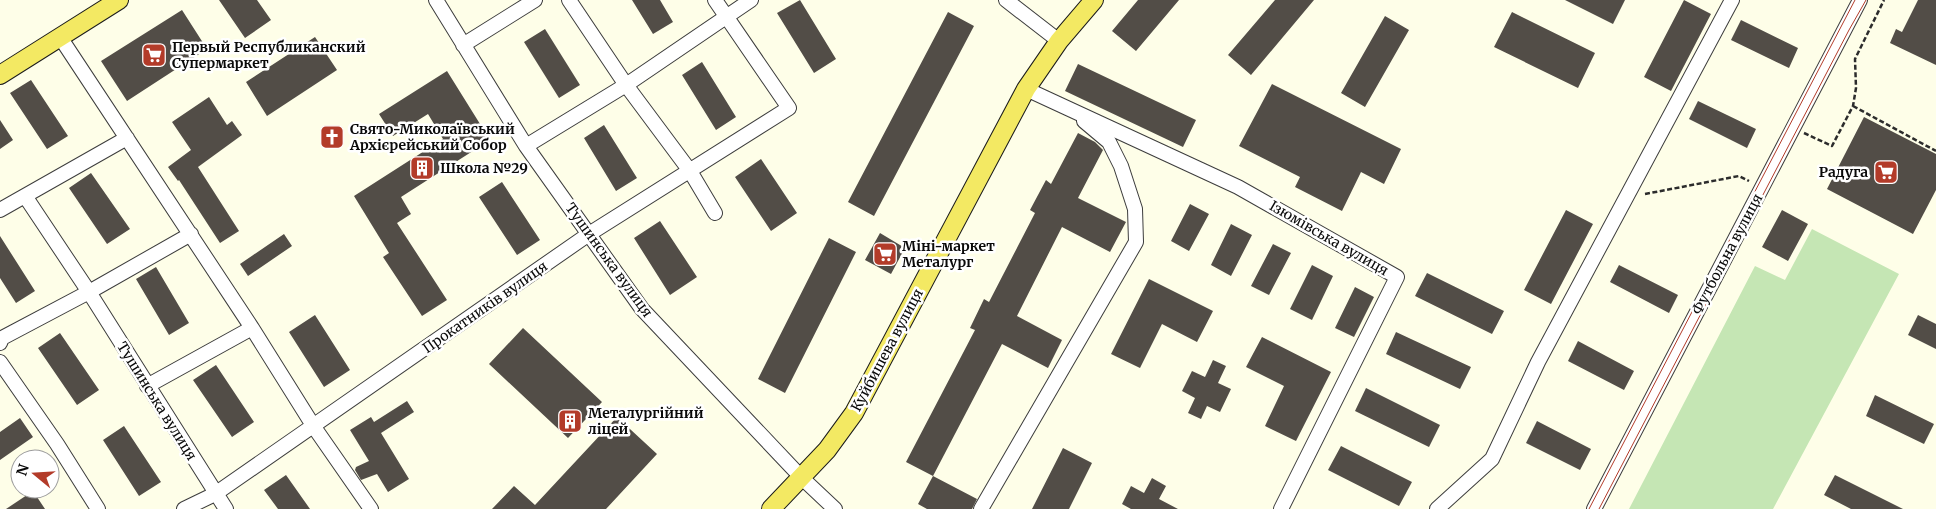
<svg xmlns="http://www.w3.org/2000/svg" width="1936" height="509" viewBox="0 0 1936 509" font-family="Merriweather,serif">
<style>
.green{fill:#c5e6b4}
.building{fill:#524d47}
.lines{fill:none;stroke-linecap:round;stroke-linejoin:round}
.minor-casing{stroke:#3d3d3d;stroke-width:16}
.major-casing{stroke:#1b1b1b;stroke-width:20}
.path{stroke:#2c2c2c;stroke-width:2.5;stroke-dasharray:5 2.5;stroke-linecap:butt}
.minor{stroke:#fff;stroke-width:14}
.major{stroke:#f3e963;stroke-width:18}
.tram{stroke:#b33b29;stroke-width:1}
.labels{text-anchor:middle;stroke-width:5;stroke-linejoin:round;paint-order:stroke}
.poi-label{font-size:14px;font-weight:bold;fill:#0a0a0a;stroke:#fff;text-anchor:start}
.street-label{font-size:14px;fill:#0a0a0a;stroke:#fff}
</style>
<rect width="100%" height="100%" fill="#fefee8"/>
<path class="green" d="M 1812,229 L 1899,274 L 1773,509 L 1629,509 L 1755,266 L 1785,280 Z"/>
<path class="building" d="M 219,0 L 257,0 L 271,20 L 245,38 Z
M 632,0 L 660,0 L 673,22 L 653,34 Z
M 800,0 L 836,59 L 814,73 L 777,13 Z
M 1138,0 L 1179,0 L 1136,51 L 1112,31 Z
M 1275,0 L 1314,0 L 1251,75 L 1228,55 Z
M 1565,0 L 1625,0 L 1613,24 Z
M 1684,0 L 1711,14 L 1671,91 L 1644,77 Z
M 1918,0 L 1936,0 L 1936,65 L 1890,43 L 1896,29 L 1902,32 Z
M 182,10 L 207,49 L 127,101 L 101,61 Z
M 948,12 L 974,26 L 874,216 L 848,202 Z
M 1512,12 L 1595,53 L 1578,88 L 1494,47 Z
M 1385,16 L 1409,30 L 1365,107 L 1341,93 Z
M 1741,20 L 1798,48 L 1789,68 L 1731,40 Z
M 545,29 L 580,85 L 559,98 L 524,42 Z
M 315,37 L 337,70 L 267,116 L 246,82 Z
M 702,62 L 736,117 L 716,130 L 682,75 Z
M 1078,64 L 1196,120 L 1183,147 L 1065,91 Z
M 447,71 L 490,140 L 401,197 L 411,214 L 397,223 L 447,300 L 422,316 L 383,257 L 389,253 L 354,196 L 443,139 L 428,114 L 393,136 L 379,114 Z
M 31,80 L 68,136 L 47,149 L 10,93 Z
M 1272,84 L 1401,149 L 1384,184 L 1361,172 L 1342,211 L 1295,187 L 1300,177 L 1239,146 Z
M 209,97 L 227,125 L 232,121 L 242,135 L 198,167 L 239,231 L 220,243 L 179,180 L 178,181 L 168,167 L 191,150 L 172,122 Z
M 1698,101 L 1756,129 L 1747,148 L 1689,119 Z
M 1864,117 L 1936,154 L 1936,190 L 1913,234 L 1827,189 Z
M 0,120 L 13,140 L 0,149 Z
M 604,125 L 637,178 L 616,191 L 584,138 Z
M 1078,133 L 1095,142 L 1103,150 L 1078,198 L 1126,222 L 1110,252 L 1062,227 L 1017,316 L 1062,340 L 1048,368 L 1002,344 L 933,476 L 906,462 L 975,330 L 970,328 L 984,299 L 989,302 L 1035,213 L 1030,210 L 1046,180 L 1051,184 Z
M 761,159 L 797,213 L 771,231 L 735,177 Z
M 91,173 L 130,229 L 107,244 L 69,188 Z
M 502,182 L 540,240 L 517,255 L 479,197 Z
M 1190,204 L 1209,214 L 1189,251 L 1171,241 Z
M 1566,210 L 1593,224 L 1551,304 L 1524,290 Z
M 1782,210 L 1808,224 L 1788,261 L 1762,247 Z
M 660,221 L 697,277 L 670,295 L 634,238 Z
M 1231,224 L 1252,235 L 1231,276 L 1211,265 Z
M 880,233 L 905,248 L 891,274 L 865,260 Z
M 284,234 L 292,246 L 248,276 L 240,264 Z
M 0,236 L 35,291 L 16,303 L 0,278 Z
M 829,238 L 856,252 L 785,393 L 758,379 Z
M 1273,244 L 1291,253 L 1269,295 L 1251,286 Z
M 1312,265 L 1333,276 L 1312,320 L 1290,309 Z
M 1619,265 L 1678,295 L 1669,313 L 1610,282 Z
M 156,267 L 189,323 L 169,335 L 136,279 Z
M 1427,273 L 1504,311 L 1492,334 L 1415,296 Z
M 1149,279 L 1213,311 L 1197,342 L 1162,324 L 1140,368 L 1111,354 Z
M 1355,287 L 1374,297 L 1354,337 L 1335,328 Z
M 315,315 L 350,370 L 324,387 L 289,332 Z
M 1918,315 L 1936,324 L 1936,349 L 1908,335 Z
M 523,328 L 602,402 L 568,438 L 489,364 Z
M 1396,332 L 1471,367 L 1460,389 L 1386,354 Z
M 60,333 L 99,390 L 77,405 L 38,348 Z
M 1262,337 L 1331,372 L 1296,441 L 1265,426 L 1284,386 L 1246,367 Z
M 1578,341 L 1634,371 L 1624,390 L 1568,361 Z
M 1213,360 L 1226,366 L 1218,383 L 1231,389 L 1220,412 L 1207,406 L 1201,419 L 1188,413 L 1195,398 L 1182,391 L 1192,371 L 1205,377 Z
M 216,365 L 254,422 L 232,437 L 193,380 Z
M 1366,388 L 1440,425 L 1429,447 L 1355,411 Z
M 1875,395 L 1934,424 L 1924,444 L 1866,416 Z
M 407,401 L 414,412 L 381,433 L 409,479 L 388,492 L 377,474 L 361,480 L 355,470 L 356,467 L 369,461 L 350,430 L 371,417 L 374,422 Z
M 617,417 L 657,454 L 606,509 L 492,509 L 514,486 L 535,505 Z
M 20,418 L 33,437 L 0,460 L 0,432 Z
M 1537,421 L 1591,449 L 1580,470 L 1526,443 Z
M 124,426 L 161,482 L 139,496 L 103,440 Z
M 1341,446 L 1412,482 L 1399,506 L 1328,470 Z
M 1063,448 L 1092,463 L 1069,509 L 1032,509 Z
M 286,475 L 310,509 L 278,509 L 264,490 Z
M 1835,475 L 1903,509 L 1851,509 L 1824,495 Z
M 933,476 L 977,499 L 972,509 L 927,509 L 918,504 Z
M 1152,478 L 1166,486 L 1159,499 L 1178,509 L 1131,509 L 1122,504 L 1131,486 L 1144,493 Z
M 33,491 L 45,509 L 6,509 Z"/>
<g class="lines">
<g class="minor-casing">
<path id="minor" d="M 436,0 L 526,146 L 642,309 L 801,477 L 835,509
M 569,0 L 626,85 L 690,171 L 715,213
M 1006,0 L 1059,41
M 60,37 L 252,328 L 314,427 L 371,509
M 463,45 L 535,0
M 1026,89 L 1238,187 L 1397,277 L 1281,509
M 526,146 L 626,85 L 751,0
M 25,196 L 89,292 L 226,509
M 0,210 L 127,138
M 0,343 L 2,338 L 89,292 L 191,234
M 0,362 L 57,444 L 98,509
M 147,386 L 252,328
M 184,509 L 215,494 L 589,234 L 789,108 L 715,0
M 981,509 L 1136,242 L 1135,209 L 1121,166 L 1109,142 L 1084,121
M 1437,509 L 1492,459 L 1538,362 L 1732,0
M 1594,509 L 1860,0"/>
</g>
<g class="major-casing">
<path id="major" d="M 0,75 L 119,0
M 771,509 L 827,450 L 854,413 L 1026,89 L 1059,41 L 1094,0"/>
</g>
<path class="path" d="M 1853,106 L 1936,151
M 1804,133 L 1832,146 L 1853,106 L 1856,88 L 1855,59 L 1884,0
M 1645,194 L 1739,176 L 1749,181"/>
<use href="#minor" class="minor"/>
<use href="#major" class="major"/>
<path class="tram" d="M 1589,509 L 1855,0
M 1599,509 L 1849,30 L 1866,0"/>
</g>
<defs>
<g id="supermarket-square" transform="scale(1.25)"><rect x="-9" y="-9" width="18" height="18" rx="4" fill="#b33b29" stroke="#fff"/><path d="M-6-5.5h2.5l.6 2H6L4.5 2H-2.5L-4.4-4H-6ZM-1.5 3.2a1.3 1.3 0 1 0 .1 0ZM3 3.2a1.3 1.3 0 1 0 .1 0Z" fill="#fff"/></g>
<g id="church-square" transform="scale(1.25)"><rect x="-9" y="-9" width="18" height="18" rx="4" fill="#b33b29" stroke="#fff"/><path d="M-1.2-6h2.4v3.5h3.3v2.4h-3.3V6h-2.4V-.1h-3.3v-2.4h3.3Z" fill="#fff"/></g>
<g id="building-square" transform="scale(1.25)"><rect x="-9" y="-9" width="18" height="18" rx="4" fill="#b33b29" stroke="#fff"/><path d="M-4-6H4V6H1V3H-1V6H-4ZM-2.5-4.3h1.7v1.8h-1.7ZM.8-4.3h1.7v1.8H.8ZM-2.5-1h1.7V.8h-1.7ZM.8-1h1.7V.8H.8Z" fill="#fff"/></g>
</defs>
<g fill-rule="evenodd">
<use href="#supermarket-square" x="154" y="55"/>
<use href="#church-square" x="332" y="137"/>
<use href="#building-square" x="422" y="168"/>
<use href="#supermarket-square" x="1886" y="172"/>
<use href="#supermarket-square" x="885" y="254"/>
<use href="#building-square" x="570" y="421"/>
</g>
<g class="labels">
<g class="poi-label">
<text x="172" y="52">Первый Республиканский<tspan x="172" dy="16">Супермаркет</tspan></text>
<text x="350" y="134">Свято-Миколаївський<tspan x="350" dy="16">Архієрейський Собор</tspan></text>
<text x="440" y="173">Школа №29</text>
<text x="1868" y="177" text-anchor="end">Радуга</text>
<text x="902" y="251">Міні-маркет<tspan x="902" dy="16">Металург</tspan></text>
<text x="588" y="418">Металургійний<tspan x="588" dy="16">ліцей</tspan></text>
</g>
<g class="street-label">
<text transform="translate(1329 238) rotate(30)" y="5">Ізюмівська вулиця</text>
<text transform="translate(1727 254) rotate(-62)" y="5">Футбольна вулиця</text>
<text transform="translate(609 260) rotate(54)" y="5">Тушинська вулиця</text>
<text transform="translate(485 307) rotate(-35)" y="5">Прокатників вулиця</text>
<text transform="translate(887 350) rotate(-62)" y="5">Куйбишева вулиця</text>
<text transform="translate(157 401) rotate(58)" y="5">Тушинська вулиця</text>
</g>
</g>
<g transform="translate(35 474) rotate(288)"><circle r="24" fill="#ffffff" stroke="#9d9d9d"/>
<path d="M0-4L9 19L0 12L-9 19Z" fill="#b33b29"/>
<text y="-8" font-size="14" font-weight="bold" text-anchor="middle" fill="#0a0a0a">N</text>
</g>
</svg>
